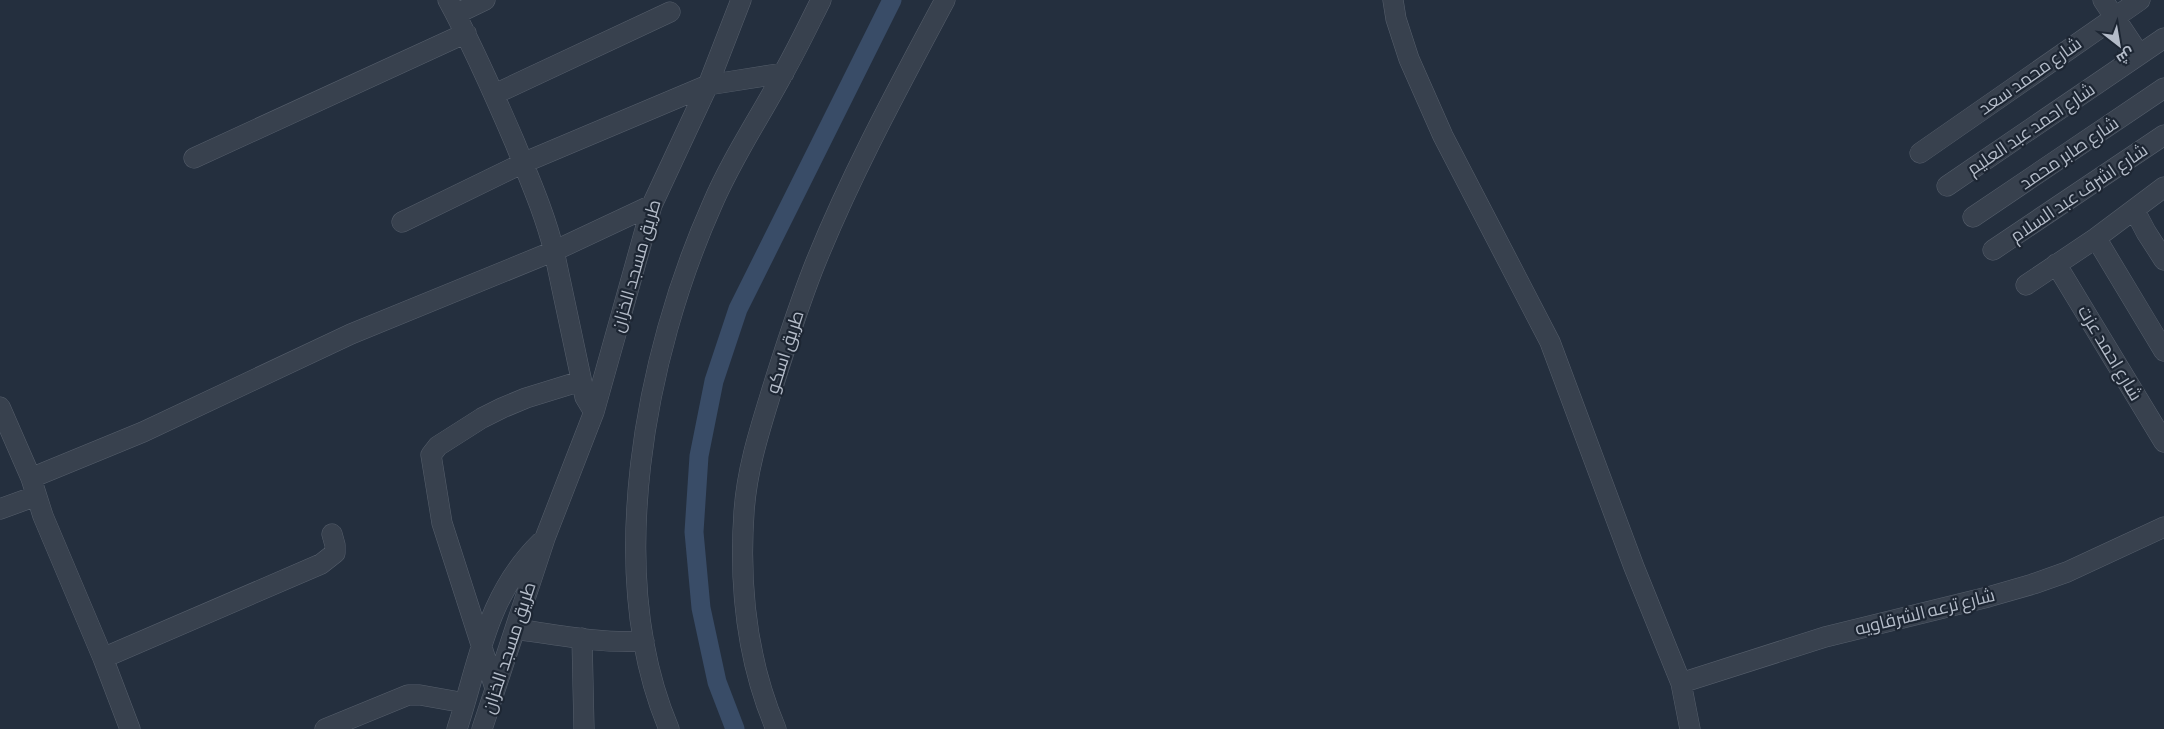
<svg xmlns="http://www.w3.org/2000/svg" width="2164" height="729" viewBox="0 0 2164 729" font-family="'Sofia Sans Condensed',Cairo,sans-serif">
<style>
.lines{fill:none;stroke-linecap:round;stroke-linejoin:round}
.canal{stroke:#394c67;stroke-width:19}
.minor-casing{stroke:#565f6c;stroke-width:21}
.minor{stroke:#38414e;stroke-width:20}
.labels{text-anchor:middle;stroke-width:4.5;stroke-linejoin:round;paint-order:stroke}
.street-label{font-size:18px;fill:#b4bcc9;stroke:#1d2633}
</style>
<rect width="100%" height="100%" fill="#242f3e"/>
<g class="lines">
<path class="canal" d="M 735,729 L 717,682 L 701,608 L 694,532 L 699,456 L 714,381 L 738,309 L 892,0"/>
<g class="minor-casing">
<path id="minor" d="M 448,0 C 473,46 494,94 515,143 C 529,178 545,214 554,251 L 652,205
M 1393,0 L 1396,19 L 1409,59 L 1443,136 L 1550,342 L 1634,567 L 1681,683 L 1690,729
M 2103,0 L 2139,54
M 456,14 L 485,0
M 495,94 L 670,12
M 1920,153 L 2140,0
M 194,158 L 466,33
M 1947,186 L 2164,38
M 2135,211 L 2146,232 L 2164,260
M 1973,217 L 2164,88
M 402,222 L 523,163 L 708,85 L 784,73
M 2096,238 L 2164,351
M 1993,250 L 2164,135
M 2056,264 L 2164,442
M 2026,285 L 2096,238 L 2164,187
M 0,407 L 31,478
M 0,509 L 36,496
M 515,629 C 557,635 602,644 644,641
M 582,638 L 584,729
M 103,658 L 321,564 L 335,553 L 335,545 L 332,534
M 1681,683 L 1825,637 L 1988,597 L 2033,584 L 2067,572 L 2164,527
M 495,688 L 442,523 L 431,455 L 438,446 L 482,418 L 502,408 L 526,398 L 581,381
M 130,729 L 103,658 L 43,516 L 31,478 L 143,432 L 351,334 L 554,251 L 585,397 L 594,412
M 325,729 L 408,695 L 420,695 L 465,703
M 457,729 C 480,659 486,596 541,542
M 482,729 L 545,538 L 594,412 L 652,205 L 708,85 L 741,0
M 669,729 C 603,573 645,355 712,205 C 732,158 760,117 784,72 C 797,49 809,24 821,0
M 776,729 C 747,661 739,585 744,512 C 747,466 762,423 775,380 C 787,342 799,305 813,269 C 850,176 898,88 945,0"/>
</g>
<use href="#minor" class="minor"/>
</g>
<g class="labels">
<g class="street-label">
<text transform="translate(2030 76) rotate(-35)" y="6">شارع محمد سعد</text>
<text transform="translate(2031 129) rotate(-34)" y="6">شارع احمد عبد العليم</text>
<text transform="translate(2069 153) rotate(-34)" y="6">شارع صابر محمد</text>
<text transform="translate(2079 193) rotate(-34)" y="6">شارع اشرف عبد السلام</text>
<text transform="translate(636 266) rotate(-74)" y="6">طريق مسجد الخزان</text>
<text transform="translate(785 352) rotate(-72)" y="6">طريق اسكو</text>
<text transform="translate(2110 353) rotate(59)" y="6">شارع احمد عزت</text>
<text transform="translate(1925 612) rotate(-14)" y="6">شارع ترعه الشرقاويه</text>
<text transform="translate(509 648) rotate(-72)" y="6">طريق مسجد الخزان</text>
</g>
</g>
<g transform="translate(2119 45) rotate(149)" stroke="#1d2633" stroke-width="4" paint-order="stroke">
<path d="M0-4L9 19L0 12L-9 19Z" fill="#b4bcc9"/>
<text y="-8" font-size="14" font-weight="bold" text-anchor="middle" fill="#b4bcc9">ش</text>
</g>
</svg>
